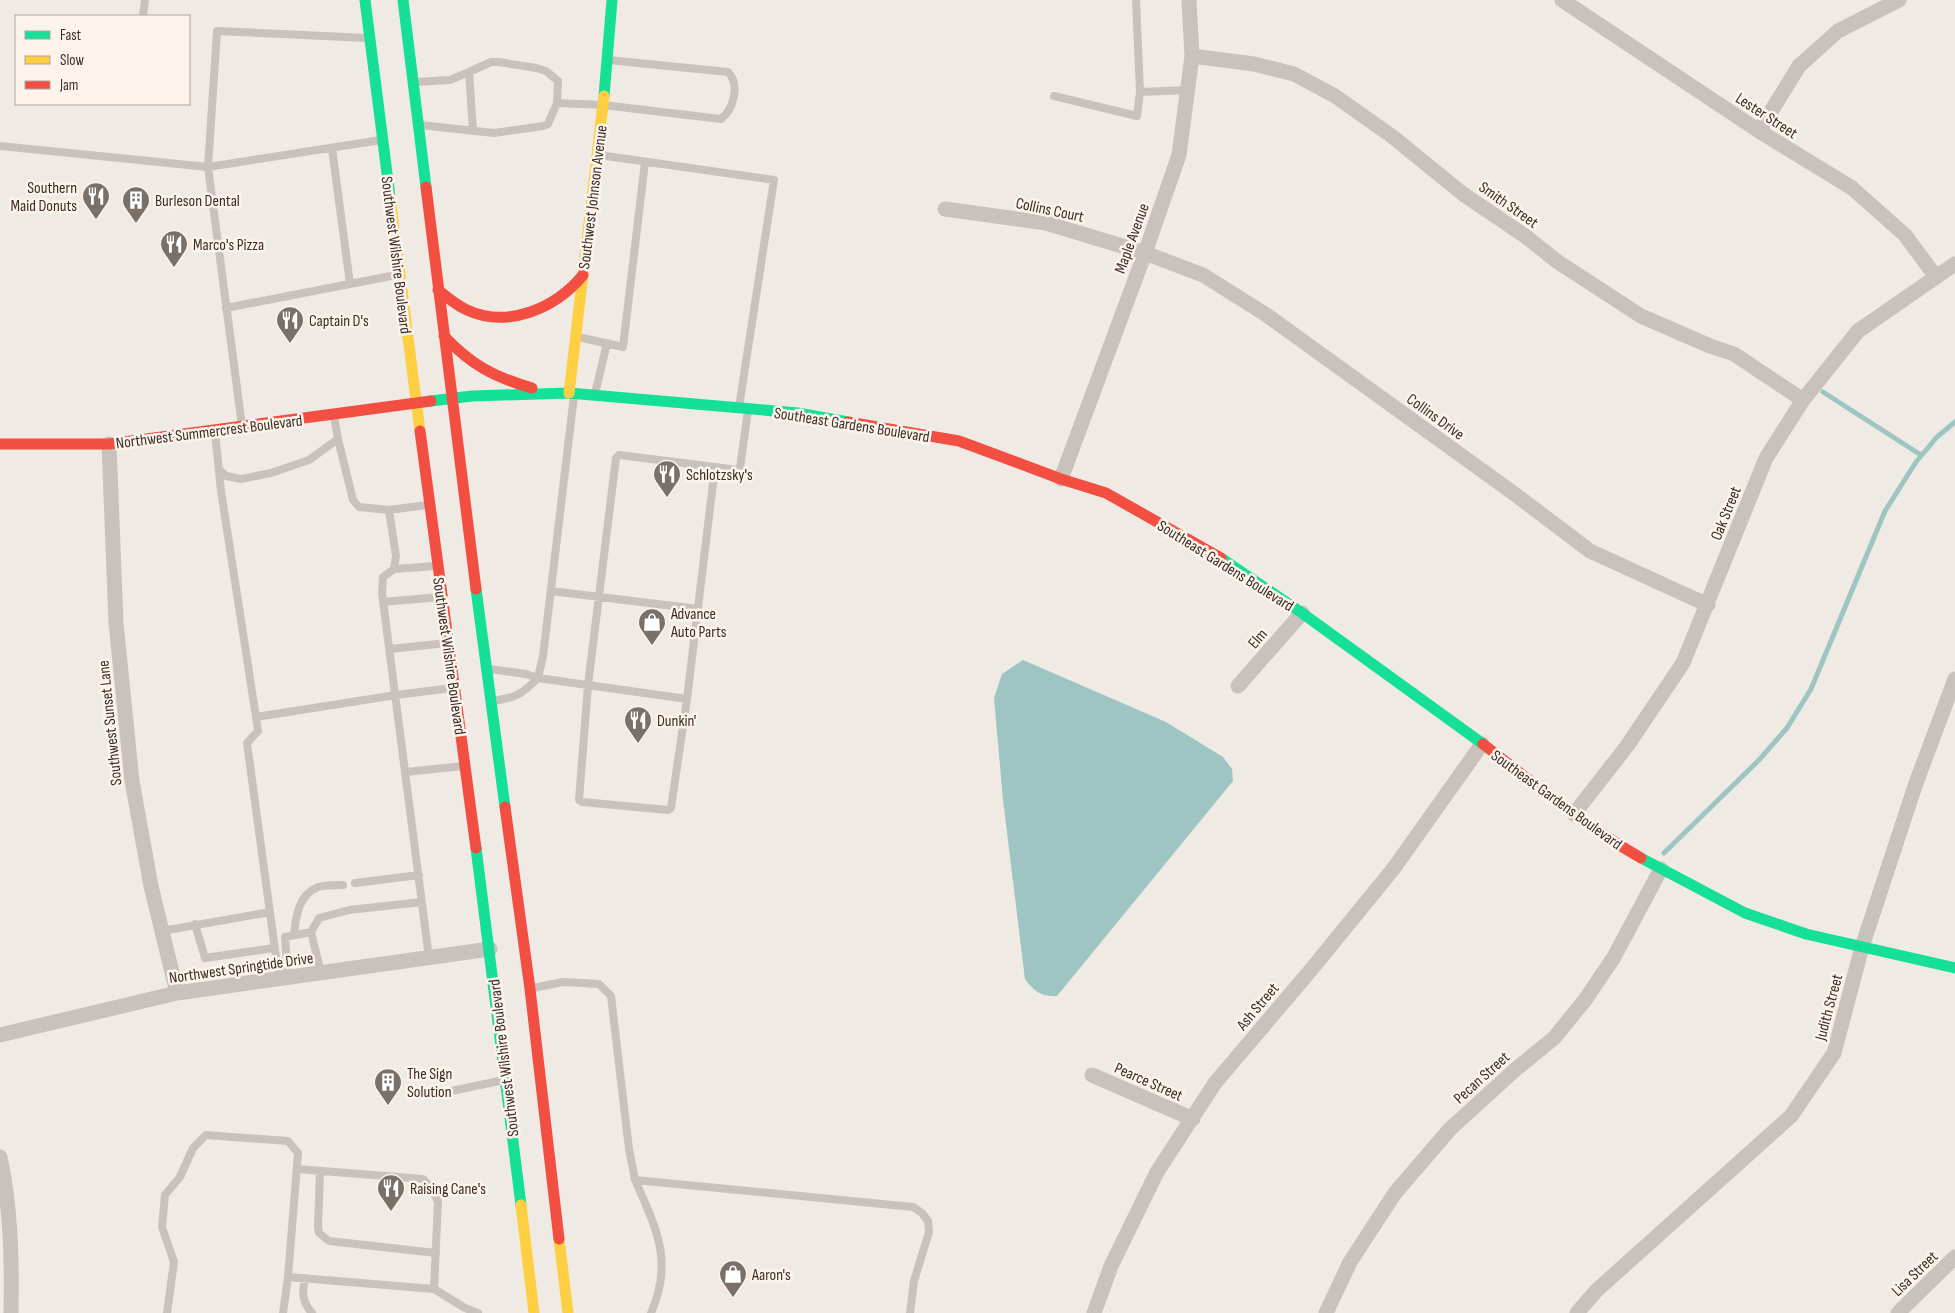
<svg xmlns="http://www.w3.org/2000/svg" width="1955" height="1313" viewBox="0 0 1955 1313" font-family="'Sofia Sans Condensed',sans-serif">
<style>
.water{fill:#9ec5c2}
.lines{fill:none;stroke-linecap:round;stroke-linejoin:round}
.stream{stroke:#9ec5c2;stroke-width:5}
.lane{stroke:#c9c1bc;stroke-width:8}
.street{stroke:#c9c1bc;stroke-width:15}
.fast{stroke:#16e098;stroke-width:11}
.slow{stroke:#ffcf43;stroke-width:11}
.jam{stroke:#f24e42;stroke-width:11}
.labels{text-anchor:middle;stroke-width:5;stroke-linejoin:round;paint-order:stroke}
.street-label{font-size:16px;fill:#3b2e29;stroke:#fcf3ec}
.poi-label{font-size:16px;fill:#3b2e29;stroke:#fcf3ec;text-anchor:start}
</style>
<rect width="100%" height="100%" fill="#f0eae4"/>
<path class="water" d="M 1023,660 L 1166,722 L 1223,757 L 1232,769 L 1233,781 L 1057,996 C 1041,997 1035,992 1025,979 L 1003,800 L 994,698 L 1002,674 Z"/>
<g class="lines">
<path class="stream" d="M 1823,392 L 1921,455
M 1664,853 L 1759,760 L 1787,728 L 1811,689 L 1885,511 L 1916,462 L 1937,437 L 1955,422"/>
<path class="lane" d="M 1136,0 L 1140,92 L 1188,90
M 143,16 L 145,0
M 367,38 L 217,31 L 208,167 L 381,140
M 469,72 L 491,62 L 499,62 L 536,68 L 546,71 L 558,81 L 557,103
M 416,82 L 450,80 L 469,72 L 473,131
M 1054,96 L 1137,116 L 1140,92
M 420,125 L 494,133 L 543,126 L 548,124 L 557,103 L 603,105 L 721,119 C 734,109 740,84 728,72 L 608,60
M 0,146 L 208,167 L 242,426
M 332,148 L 350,284
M 599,155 L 774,180 L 739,407
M 226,308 L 396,275
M 578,337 L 623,347 L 645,162
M 595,394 L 607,343
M 574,396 L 543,656 L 538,678 L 687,699 L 715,467 L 619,455 L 616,458 L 588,685 L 579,800 L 582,802 L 668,810 L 671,808 L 687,699
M 215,432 L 221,491 L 256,717 L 258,731 L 247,743 L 279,979
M 338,439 L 353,500 L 359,507 L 389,510 L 396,556 L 394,569 L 383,577 L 382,593 L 429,958
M 715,467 L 737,470 L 740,468 L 748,410
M 219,469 L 226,476 L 241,479 L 271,473 L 309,460 L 338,439 L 334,416
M 389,510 L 427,505
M 394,569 L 435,566
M 551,591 L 698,609
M 383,602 L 440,597
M 390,649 L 447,643
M 489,669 L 526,674 L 538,678 C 521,695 515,698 492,701
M 256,717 L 396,695 L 452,688
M 406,772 L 463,766
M 355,883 L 419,875
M 195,924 L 205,958 L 274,948
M 162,931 L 270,912
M 311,932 L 319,918 L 349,910 L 422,902
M 294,934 C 296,917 298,895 318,887 C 325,885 335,885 343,885
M 288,978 L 285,937 L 311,932 L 321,973
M 533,988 L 563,982 L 599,984 L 611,996 L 629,1149 L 635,1180 L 913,1207 L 922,1213 L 928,1221 L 929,1232 L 914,1281 L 910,1313
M 432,1095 L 504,1080
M 297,1169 L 423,1179 L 432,1189 L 438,1202 L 434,1289
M 320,1171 L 318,1227 L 319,1233 L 329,1241 L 436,1253
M 635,1180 C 656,1228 674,1261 651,1313
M 288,1277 L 434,1289 L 465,1308 L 478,1313
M 305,1278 C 302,1292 302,1302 312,1313
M 167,1313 L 174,1262 L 162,1227 L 165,1195 L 180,1177 L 193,1148 L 206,1135 L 288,1141 L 298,1153 L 288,1277 L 283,1313"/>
<path class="street" d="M 1562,0 L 1759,131 L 1852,188 L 1905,235 L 1936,277
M 1192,56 L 1254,64 L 1294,74 L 1335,96 L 1393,137 L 1463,194 L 1525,236 L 1558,262 L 1641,316 L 1710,346 L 1734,354 L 1803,400
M 1759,131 L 1799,66 L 1838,31 L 1899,0
M 945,209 L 1046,223 L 1145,253 L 1203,275 L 1265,314 L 1516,495 L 1590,551 L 1708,605
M 109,444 L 116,623 L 132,781 L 151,886 L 177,993
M 1061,479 L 1145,253 L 1179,155 L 1192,56 L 1189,0
M 1238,686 L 1302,613
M 1574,814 L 1627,746 L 1683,663 L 1766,458 L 1803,400 L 1858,331 L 1955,264
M 0,1035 L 177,993 L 490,949
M 1092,1075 L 1193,1119
M 0,1157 C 11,1208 12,1261 11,1313
M 1094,1313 L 1111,1266 L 1157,1172 L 1215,1083 L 1310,971 L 1394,868 L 1482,744
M 1326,1313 L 1350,1262 L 1395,1193 L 1450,1129 L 1516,1069 L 1554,1038 L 1585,1000 L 1614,957 L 1661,869
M 1577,1313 L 1597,1290 L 1791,1116 L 1834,1053 L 1862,947 L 1916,783 L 1955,679
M 1898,1313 L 1955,1257"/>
<path class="fast" d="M 365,0 L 390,197
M 403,0 L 426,187
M 604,96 L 612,0
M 431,401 L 472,396 L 569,393 L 798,413 L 848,422
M 1221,558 L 1302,613 L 1483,744
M 476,589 L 505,807
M 476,848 L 521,1205
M 1641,858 L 1745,913 L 1806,934 L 1955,968"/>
<path class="slow" d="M 390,197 L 420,431
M 569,393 L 604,96
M 521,1205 L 534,1313
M 559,1239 L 568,1313"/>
<path class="jam" d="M 426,187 L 476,589
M 438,290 C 447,297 456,305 467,310 C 508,329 556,308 583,275
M 444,336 C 471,365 494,377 532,388
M 848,422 L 959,441 L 1061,479 L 1106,493 L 1221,558
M 420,431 L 476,848
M 0,444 L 109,444 L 431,401
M 1483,744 C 1534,784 1585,826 1641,858
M 505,807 L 530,989 L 559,1239"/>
</g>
<defs>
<g id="restaurant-pin" transform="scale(1.4375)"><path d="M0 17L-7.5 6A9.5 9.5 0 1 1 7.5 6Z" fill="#7a706a" stroke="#fcf3ec"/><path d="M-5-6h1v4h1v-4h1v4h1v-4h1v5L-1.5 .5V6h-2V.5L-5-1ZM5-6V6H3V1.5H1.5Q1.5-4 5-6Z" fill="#fff"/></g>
<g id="building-pin" transform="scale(1.4375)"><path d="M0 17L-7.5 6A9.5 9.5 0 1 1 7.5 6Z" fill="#7a706a" stroke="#fcf3ec"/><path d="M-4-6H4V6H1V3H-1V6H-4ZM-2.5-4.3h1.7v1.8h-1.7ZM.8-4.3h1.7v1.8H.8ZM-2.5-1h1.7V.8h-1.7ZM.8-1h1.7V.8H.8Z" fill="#fff"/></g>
<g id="shop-pin" transform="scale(1.4375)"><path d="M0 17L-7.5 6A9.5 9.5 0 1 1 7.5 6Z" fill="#7a706a" stroke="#fcf3ec"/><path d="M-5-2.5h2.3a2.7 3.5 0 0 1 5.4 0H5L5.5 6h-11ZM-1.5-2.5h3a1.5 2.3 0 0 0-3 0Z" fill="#fff"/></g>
</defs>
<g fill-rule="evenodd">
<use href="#restaurant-pin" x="96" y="196"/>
<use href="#building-pin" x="136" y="200"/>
<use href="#restaurant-pin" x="174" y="244"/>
<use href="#restaurant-pin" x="290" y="320"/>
<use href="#restaurant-pin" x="667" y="474"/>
<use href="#shop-pin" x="652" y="622"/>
<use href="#restaurant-pin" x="638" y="720"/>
<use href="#building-pin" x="388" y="1082"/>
<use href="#restaurant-pin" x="391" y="1188"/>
<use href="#shop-pin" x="733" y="1274"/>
</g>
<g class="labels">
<g class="street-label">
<text transform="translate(1767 115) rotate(33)" y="6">Lester Street</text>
<text transform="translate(592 197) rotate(-83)" y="6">Southwest Johnson Avenue</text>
<text transform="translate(1509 204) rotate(35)" y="6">Smith Street</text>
<text transform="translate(1050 209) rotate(12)" y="6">Collins Court</text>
<text transform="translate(1131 238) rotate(-70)" y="6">Maple Avenue</text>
<text transform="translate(397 255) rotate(83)" y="6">Southwest Wilshire Boulevard</text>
<text transform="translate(1436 416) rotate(36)" y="6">Collins Drive</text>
<text transform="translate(852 424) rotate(9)" y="6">Southeast Gardens Boulevard</text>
<text transform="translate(209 431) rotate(-7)" y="6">Northwest Summercrest Boulevard</text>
<text transform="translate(1725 513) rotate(-68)" y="6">Oak Street</text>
<text transform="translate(1226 565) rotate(32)" y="6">Southeast Gardens Boulevard</text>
<text transform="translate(1257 638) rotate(-49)" y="6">Elm</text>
<text transform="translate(450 656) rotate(82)" y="6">Southwest Wilshire Boulevard</text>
<text transform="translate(109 723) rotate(-96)" y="6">Southwest Sunset Lane</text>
<text transform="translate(1557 799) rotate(36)" y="6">Southeast Gardens Boulevard</text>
<text transform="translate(241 967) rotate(-8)" y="6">Northwest Springtide Drive</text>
<text transform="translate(1257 1006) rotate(-50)" y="6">Ash Street</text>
<text transform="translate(1828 1007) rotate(-75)" y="6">Judith Street</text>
<text transform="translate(503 1058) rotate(-97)" y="6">Southwest Wilshire Boulevard</text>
<text transform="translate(1481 1077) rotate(-42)" y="6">Pecan Street</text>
<text transform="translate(1149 1081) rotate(24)" y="6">Pearce Street</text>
<text transform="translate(1914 1273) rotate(-44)" y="6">Lisa Street</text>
</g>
<g class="poi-label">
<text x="77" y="193" text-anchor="end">Southern<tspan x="77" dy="18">Maid Donuts</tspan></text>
<text x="155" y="206">Burleson Dental</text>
<text x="193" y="250">Marco's Pizza</text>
<text x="309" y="326">Captain D's</text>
<text x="686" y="480">Schlotzsky's</text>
<text x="671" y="619">Advance<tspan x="671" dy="18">Auto Parts</tspan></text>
<text x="657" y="726">Dunkin'</text>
<text x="407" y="1079">The Sign<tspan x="407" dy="18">Solution</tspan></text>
<text x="410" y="1194">Raising Cane's</text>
<text x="752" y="1280">Aaron's</text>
</g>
</g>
<rect x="15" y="15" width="175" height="90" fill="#fcf3ec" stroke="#afa49e"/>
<rect x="25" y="31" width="25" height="8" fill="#16e098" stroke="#afa49e"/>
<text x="60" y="40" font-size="15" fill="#3b2e29">Fast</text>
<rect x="25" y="56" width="25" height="8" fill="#ffcf43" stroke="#afa49e"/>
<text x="60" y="65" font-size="15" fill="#3b2e29">Slow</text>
<rect x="25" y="81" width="25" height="8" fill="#f24e42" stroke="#afa49e"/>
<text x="60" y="90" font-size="15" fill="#3b2e29">Jam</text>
</svg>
